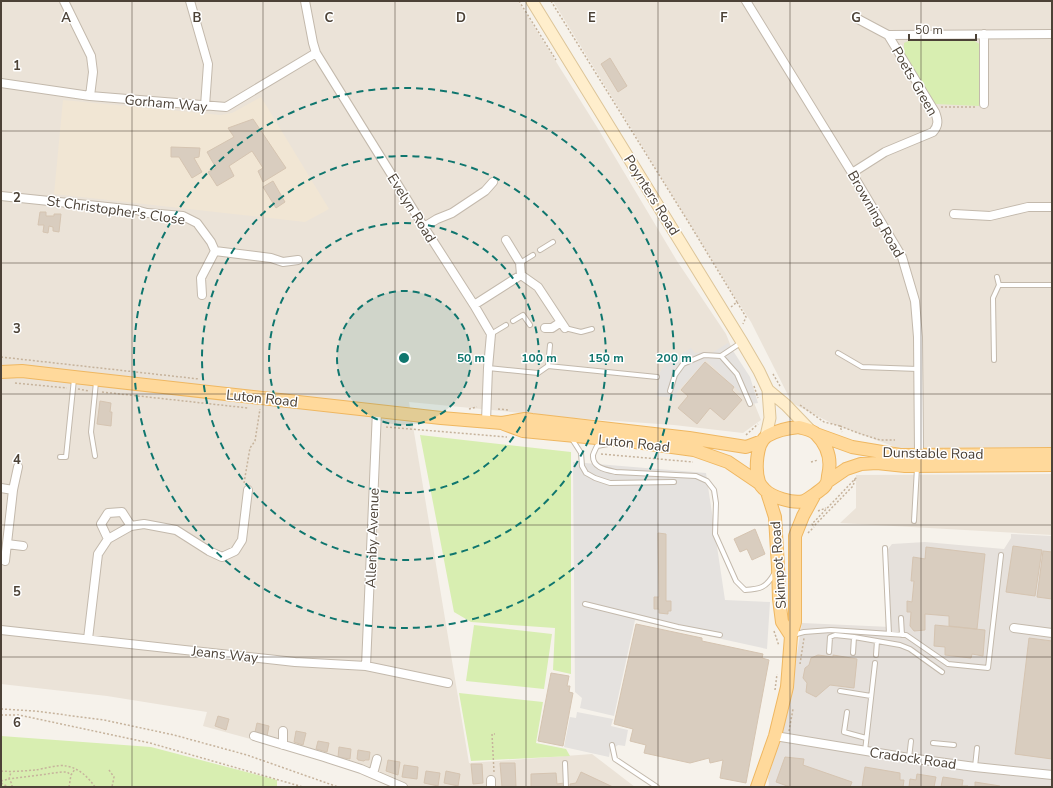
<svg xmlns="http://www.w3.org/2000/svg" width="1053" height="788" viewBox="0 0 1053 788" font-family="'Nunito Sans',sans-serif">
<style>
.residential{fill:#ebe3d8}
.industrial{fill:#e6e1dc}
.education{fill:#f1e6d4}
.green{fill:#d8eeb1}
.parking{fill:#e5e2df}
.building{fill:#d9cdbf;stroke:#d5c4b1}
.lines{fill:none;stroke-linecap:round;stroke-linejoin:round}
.lane-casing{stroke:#c3b9ac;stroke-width:6}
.street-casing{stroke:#c3b9ac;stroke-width:10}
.secondary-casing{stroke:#ddc599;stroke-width:13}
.primary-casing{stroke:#efb761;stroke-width:14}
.path{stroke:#c6b39c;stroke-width:1.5;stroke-dasharray:2 2;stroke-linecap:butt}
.lane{stroke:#fff;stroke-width:4}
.street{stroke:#fff;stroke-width:8}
.secondary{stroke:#fec;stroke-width:11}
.primary{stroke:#ffd99b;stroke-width:12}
.grid{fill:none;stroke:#4c4237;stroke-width:1;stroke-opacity:0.55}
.ring{fill:none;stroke:#0f766e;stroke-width:2;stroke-dasharray:7 5}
.labels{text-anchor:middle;stroke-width:3;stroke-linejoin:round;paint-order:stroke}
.street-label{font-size:14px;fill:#4c4237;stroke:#fff}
.grid-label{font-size:13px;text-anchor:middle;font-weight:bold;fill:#4c4237;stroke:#fff;stroke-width:3;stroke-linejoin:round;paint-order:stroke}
.centre{fill:#0f766e;stroke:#fff;stroke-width:2}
.ring-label{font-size:12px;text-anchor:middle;font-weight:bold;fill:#0f766e;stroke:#fff;stroke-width:3;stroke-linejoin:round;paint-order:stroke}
</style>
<rect width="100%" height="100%" fill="#f6f2eb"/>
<path class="residential" d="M 1,1 L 518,1 L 597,127 L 677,261 L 726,334 L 761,420 L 743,433 L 674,425 L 573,418 L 409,402 L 469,763 L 592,754 L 635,787 L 391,787 L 345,767 L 301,753 L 203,726 L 207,712 L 107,696 L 1,684 Z
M 553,1 L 1052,1 L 1052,447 L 898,448 L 833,424 L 792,403 L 751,322 L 733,294 Z
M 1052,474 L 1052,535 L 840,523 L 856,508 L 856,475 Z"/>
<path class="industrial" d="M 1011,534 L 1052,536 L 1052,787 L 768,787 L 769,784 L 768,778 L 787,715 L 802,623 L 891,627 L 888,549 L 892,544 L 925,542 L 1004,549 L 1011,538 Z"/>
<path class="education" d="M 261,97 L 329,209 L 305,222 L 54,194 L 63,100 L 221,115 L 232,113 Z"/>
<path class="green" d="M 970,38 L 981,45 L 979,106 L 935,104 L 904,54 L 904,43 L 913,39 Z
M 420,435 L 571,452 L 571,674 L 553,670 L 555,628 L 471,622 L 454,612 Z
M 474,625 L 552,634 L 544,689 L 466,681 Z
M 459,693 L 543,702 L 536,743 L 566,749 L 570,756 L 471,761 Z
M 1,736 L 151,747 L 277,780 L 277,787 L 1,787 Z"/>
<path class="parking" d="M 728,343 L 750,377 L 758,403 L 752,404 L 706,360 L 677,392 L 676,398 L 657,396 L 660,372 L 666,364 L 691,348 L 695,353 L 704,352 L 712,353 Z
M 573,462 L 706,473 L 725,600 L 770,602 L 767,649 L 635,620 L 614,716 L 580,708 L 582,698 L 575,692 Z
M 577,712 L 613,719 L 611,726 L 628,730 L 625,746 L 618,745 L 610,751 L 609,757 L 564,747 L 570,717 L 576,718 Z"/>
<path class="building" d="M 610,58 L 627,86 L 618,92 L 601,64 Z
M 253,119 L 286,168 L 263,182 L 258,171 L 263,168 L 252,151 L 229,166 L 234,176 L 217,186 L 208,172 L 216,168 L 207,152 L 234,137 L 228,128 Z
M 171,147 L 200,148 L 199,157 L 194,158 L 202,172 L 192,178 L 179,157 L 171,157 Z
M 273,181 L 285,202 L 276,208 L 263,187 Z
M 40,212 L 46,212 L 46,216 L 54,216 L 54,214 L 61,214 L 59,232 L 53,231 L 53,227 L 49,226 L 48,233 L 43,232 L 44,225 L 38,225 Z
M 705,362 L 734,387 L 732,390 L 742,400 L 724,420 L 710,408 L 697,424 L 678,408 L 688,396 L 681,390 Z
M 100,401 L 111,403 L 110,412 L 112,412 L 111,426 L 97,424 Z
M 755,529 L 765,554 L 752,560 L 747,549 L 740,552 L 734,539 Z
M 658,533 L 666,534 L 666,601 L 671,601 L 671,611 L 668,611 L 668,614 L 659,613 L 659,609 L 654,609 L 654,597 L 659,597 Z
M 1013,546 L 1042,550 L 1035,596 L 1006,592 Z
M 926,547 L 985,554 L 977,629 L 949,626 L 949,616 L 925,614 L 925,630 L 914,631 L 910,626 L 911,612 L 907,612 L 907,601 L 912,602 L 914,581 L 911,581 L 913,557 L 925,559 Z
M 1043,551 L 1052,552 L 1052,599 L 1037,597 Z
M 636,624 L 702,638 L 702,641 L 763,654 L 762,658 L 769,660 L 746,783 L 720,778 L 723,760 L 710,763 L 709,758 L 690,763 L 644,753 L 646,745 L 630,741 L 633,729 L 614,724 Z
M 935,625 L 985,630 L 983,656 L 972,654 L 971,658 L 945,655 L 945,647 L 934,646 Z
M 1029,638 L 1052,641 L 1052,759 L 1015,754 Z
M 818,655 L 833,657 L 833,655 L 857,659 L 854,688 L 830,685 L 816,697 L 806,692 L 807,683 L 803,678 L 805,668 L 809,665 L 811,658 Z
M 551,673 L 569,676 L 567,686 L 570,686 L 569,692 L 573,693 L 563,746 L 538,741 Z
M 218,716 L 229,719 L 226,730 L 215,726 Z
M 257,723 L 269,726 L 267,736 L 255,732 Z
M 296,731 L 306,733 L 303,745 L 294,742 Z
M 318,741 L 329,743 L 327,752 L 316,749 Z
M 339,747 L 351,749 L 350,759 L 338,757 Z
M 358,750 L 370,752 L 369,760 L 365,760 L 364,761 L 358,760 L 358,759 L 357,759 Z
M 785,757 L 804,759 L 803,765 L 852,782 L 850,787 L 790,787 L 776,782 Z
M 388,760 L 400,762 L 398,775 L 386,771 Z
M 500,763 L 515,763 L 516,787 L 502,787 Z
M 471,764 L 482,764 L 483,783 L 473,784 Z
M 404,765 L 418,767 L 417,779 L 402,777 Z
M 865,767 L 900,773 L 900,780 L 904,780 L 903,787 L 862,787 Z
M 426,771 L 440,773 L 438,786 L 424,783 Z
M 446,771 L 460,774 L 458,786 L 444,783 Z
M 581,772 L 613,787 L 570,787 L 570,784 L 576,783 Z
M 556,773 L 557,784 L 564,783 L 564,787 L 531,787 L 531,774 Z
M 917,774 L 936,777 L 934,787 L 909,787 L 910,779 L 916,780 Z
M 943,777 L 963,780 L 962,786 L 968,786 L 967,787 L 941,787 Z
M 975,782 L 1000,786 L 1000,787 L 975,787 Z"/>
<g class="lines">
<g class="lane-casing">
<path id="lane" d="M 540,250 L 553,242
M 520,263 L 533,255
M 997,277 L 999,285
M 513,321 L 523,315 L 530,325
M 565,328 L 581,332 L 592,329
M 491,334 L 506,325
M 838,353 L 862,367 L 918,369
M 721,356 L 737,374 L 750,404
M 994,360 L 993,298 L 999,285 L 1052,285
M 548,366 L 657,377
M 488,368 L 538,373 L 548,366 L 550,345
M 670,391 L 675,375 L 683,364 L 704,355 L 721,356 L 742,342
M 572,439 L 581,453 L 582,466 L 586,473 L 595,478 L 610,483 L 674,482
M 608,444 L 597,446 C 596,448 594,452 593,455 C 592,468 606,470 616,472 L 696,476 L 707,481 L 714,490 L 716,503 L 715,534 L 736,581 L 745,590 C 760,589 766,588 774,574
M 95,456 L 91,432 L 96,382
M 60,457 L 66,457 L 74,379
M 914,521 L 917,468
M 885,548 L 889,634
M 585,604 L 678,627 L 720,635
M 901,618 L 902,635
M 793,635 L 804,632 L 831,630 L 906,635 L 948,664 L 988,668 L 1001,555
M 829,652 L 830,637 L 835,635 L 854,637 L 900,645 L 910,649 L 942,672
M 853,653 L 854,637
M 876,655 L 877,641
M 840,691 L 871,696
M 847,712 L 844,732 L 866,738
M 933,743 L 954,745
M 612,745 L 615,759 L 657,787
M 865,751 L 875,663
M 909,758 L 911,741
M 565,763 L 566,787
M 975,767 L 977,748"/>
</g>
<g class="street-casing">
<path id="street" d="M 64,1 L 91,56 L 93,72 L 90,96
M 190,1 L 208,64 L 205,106
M 305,1 L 313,43 L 316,53 L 424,227 L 474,305 L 491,334 L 488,368 L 486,421
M 746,1 L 852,173 L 902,257 L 915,301 L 918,337 L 919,454
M 856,18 L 888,35 L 1052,34
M 984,34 L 984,104
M 1,83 L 90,96 L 226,107 L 316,53
M 852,173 L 885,152 L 933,132 C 939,125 938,120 935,112 L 888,35
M 1,196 L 136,210 L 147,213 L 183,216 L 197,223 L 211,242 L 215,251 L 201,278 L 202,295
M 954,214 L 990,216 L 1028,207 L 1052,207
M 424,227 L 437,219 L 452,213 L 485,191 L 493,182
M 506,240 L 520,263 L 521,275 L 538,287 L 565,328
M 215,251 L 271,258 L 283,262 L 298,260
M 474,305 L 521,275
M 545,328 L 552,328 L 561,322
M 1,488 L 13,490 L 5,561
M 13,490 L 18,467
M 108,539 L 101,524 L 108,513 L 122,512 L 131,526
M 7,544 L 23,546
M 1014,628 L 1052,633
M 1,630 L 295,662 L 366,666 L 448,683
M 88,639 L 98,554 L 108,539 L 131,526 L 144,524 L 176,530 L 209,551 L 222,557 L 235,551 L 242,540 L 248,490
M 366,666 L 377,411
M 254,736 L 324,757 L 361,769 L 403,787
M 775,736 L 909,758 L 975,767 L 1052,775
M 283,745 L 283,731
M 373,774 L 377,759
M 491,780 L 491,787"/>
</g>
<g class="secondary-casing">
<path id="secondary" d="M 532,1 L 742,342 L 759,371 L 768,390 L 770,418 L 766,436
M 768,390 L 786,405 L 810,430"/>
</g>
<g class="primary-casing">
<path id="primary" d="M 1,372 L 22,371 L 74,377 L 441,418 L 502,423 L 525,419 L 532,420 L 689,438 L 746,447 L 762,441
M 504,424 L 523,431 L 628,441 L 694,450 L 728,462 L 759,483
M 799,427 C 805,429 812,430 816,434 C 828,446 832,460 828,476 C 828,480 827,484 824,487 C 821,490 808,499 804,501 C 793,504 771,497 764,489 C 762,487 760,485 759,482 C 755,470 756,443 767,436 C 777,430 788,428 799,427 Z
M 816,434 L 852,447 L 900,455 L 1052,454
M 827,482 L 846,469 L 861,464 L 877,463 L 905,466 L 1052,465
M 767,492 L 775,517 L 778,567 L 779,599 L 782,622 L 791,636
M 757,787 L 775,736 L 787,687 L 791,636 L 795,622 L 795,536 L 803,516 L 815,494"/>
</g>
<path class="path" d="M 519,1 L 556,60
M 551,1 L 689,223 L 737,302
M 941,107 L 977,107
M 731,307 L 737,302 L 746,317 L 743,324
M 1,357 L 199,379
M 773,374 L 780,386
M 15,383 L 67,388
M 754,386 L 758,398
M 78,389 L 89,391
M 102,392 L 248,408
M 800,405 L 824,422 L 840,426 L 842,432
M 469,409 L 477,407
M 498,409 L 509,410
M 840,426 L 858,433 L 880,440 L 895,440
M 386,427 L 507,437
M 746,435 L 758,424
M 601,454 L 693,462
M 811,462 L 818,460
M 855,479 L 853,486 L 814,526 L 812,524 L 855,479 L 857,477
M 244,483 L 250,448 L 255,441 L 260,409
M 818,511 L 826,508
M 808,533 L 814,527
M 774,631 L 779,646
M 800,664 L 804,638
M 775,690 L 777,674
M 1,709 L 35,711 L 104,720 L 174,735 L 247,755 L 338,787
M 1,715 L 19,715 L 150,743 L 303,787
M 789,731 L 793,709
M 109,770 L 114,777 L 112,787
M 1,771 C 12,772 24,771 35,770 C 43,769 59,764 66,766 C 79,768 88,777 95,787
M 494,772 L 492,734 L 495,734
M 1,781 L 9,779 L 11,772
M 1,783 L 8,787
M 12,787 L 12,784 L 9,779 L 62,772 L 67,772 L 71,775
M 69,787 L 71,775 L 75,769"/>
<use href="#lane" class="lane"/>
<use href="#street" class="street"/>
<use href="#secondary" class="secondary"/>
<use href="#primary" class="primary"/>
</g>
<path class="grid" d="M 132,1 L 132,787M 263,1 L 263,787M 395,1 L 395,787M 526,1 L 526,787M 658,1 L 658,787M 790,1 L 790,787M 921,1 L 921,787M 1,131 L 1052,131M 1,263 L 1052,263M 1,394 L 1052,394M 1,525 L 1052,525M 1,657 L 1052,657"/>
<circle cx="404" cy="358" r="67" fill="#0f766e" fill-opacity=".12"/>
<g class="ring">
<circle cx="404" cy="358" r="67"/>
<circle cx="404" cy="358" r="135"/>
<circle cx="404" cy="358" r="202"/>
<circle cx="404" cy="358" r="270"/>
</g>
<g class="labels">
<g class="street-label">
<text transform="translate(915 81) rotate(60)" y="5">Poets Green</text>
<text transform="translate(166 103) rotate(5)" y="5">Gorham Way</text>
<text transform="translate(652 195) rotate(58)" y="5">Poynters Road</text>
<text transform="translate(412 208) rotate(58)" y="5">Evelyn Road</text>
<text transform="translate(116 210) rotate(8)" y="5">St Christopher's Close</text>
<text transform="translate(876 214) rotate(60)" y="5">Browning Road</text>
<text transform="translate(262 398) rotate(6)" y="5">Luton Road</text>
<text transform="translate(634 443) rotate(6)" y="5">Luton Road</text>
<text transform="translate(933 453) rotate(1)" y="5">Dunstable Road</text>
<text transform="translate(372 538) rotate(-88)" y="5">Allenby Avenue</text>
<text transform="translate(778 565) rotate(-94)" y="5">Skimpot Road</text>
<text transform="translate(225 654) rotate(6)" y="5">Jeans Way</text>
<text transform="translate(913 758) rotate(8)" y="5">Cradock Road</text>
</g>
</g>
<g class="grid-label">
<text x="66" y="22">A</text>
<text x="197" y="22">B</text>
<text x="329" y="22">C</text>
<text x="461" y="22">D</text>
<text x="592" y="22">E</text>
<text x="724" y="22">F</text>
<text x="856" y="22">G</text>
<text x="17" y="70">1</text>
<text x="17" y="202">2</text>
<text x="17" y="333">3</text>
<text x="17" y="464">4</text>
<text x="17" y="596">5</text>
<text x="17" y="727">6</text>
</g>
<circle cx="404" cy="358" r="6" class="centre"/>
<g class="ring-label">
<text x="471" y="362">50 m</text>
<text x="539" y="362">100 m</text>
<text x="606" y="362">150 m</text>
<text x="674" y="362">200 m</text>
</g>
<rect width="1053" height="788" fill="none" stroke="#4c4237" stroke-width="4"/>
<path d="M909 34v6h67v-6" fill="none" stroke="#4c4237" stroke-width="2"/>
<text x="915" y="34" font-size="12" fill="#4c4237" stroke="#ffffff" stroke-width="3" paint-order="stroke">50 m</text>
</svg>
